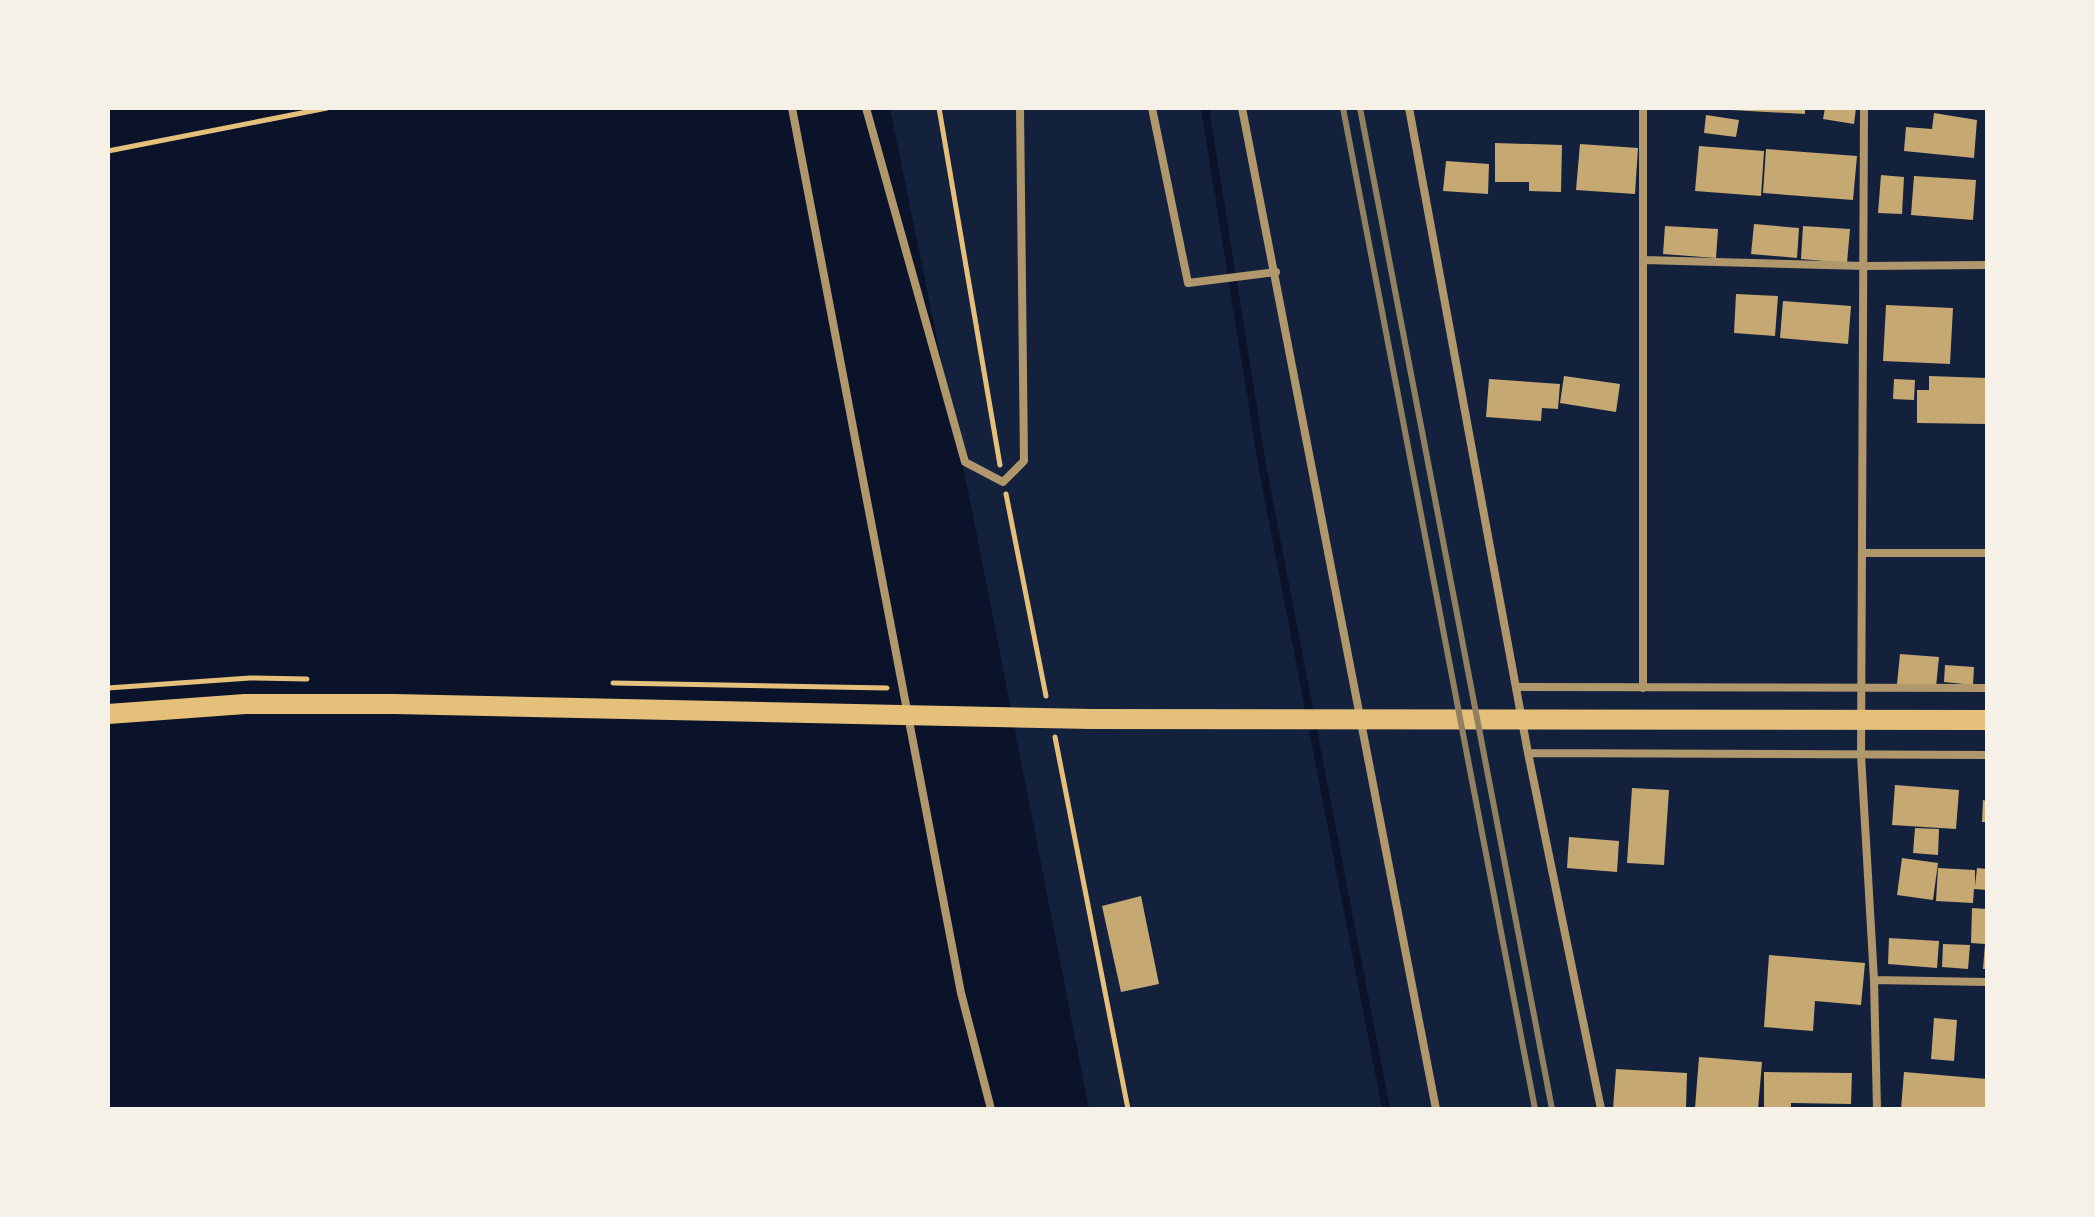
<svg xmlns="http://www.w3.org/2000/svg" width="2095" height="1217" viewBox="0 0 2095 1217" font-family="'Fira Sans Condensed',sans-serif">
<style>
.water{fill:#0b132b}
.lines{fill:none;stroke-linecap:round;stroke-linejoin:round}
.stream{stroke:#0b132b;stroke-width:8}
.building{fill:#c6a872}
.path{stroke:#e5c07b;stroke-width:5}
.minor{stroke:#b1986c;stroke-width:8}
.primary{stroke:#e5c07b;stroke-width:20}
.rail{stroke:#918062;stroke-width:6}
</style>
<rect width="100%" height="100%" fill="#14213d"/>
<path class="water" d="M 108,108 L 890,108 L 973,515 L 1089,1109 L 108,1109 Z"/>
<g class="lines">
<path class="stream" d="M 1205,108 L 1263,470 L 1386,1109"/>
</g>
<path class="building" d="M 1731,108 L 1805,108 L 1805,114 L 1731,110 Z
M 1825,108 L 1856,108 L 1854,124 L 1823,119 Z
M 1934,113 L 1977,120 L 1974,158 L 1904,151 L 1906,127 L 1932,129 Z
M 1706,115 L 1739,120 L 1736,137 L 1704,133 Z
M 1495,143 L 1562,145 L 1561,192 L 1529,191 L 1529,182 L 1495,182 Z
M 1580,144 L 1638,148 L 1635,194 L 1576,190 Z
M 1699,146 L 1764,151 L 1761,196 L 1695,191 Z
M 1766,149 L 1857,156 L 1853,200 L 1763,193 Z
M 1446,161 L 1489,164 L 1488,194 L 1443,191 Z
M 1881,175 L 1904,177 L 1902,214 L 1878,213 Z
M 1914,176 L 1976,180 L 1973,220 L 1911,215 Z
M 1754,224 L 1799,228 L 1797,258 L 1751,254 Z
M 1665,226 L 1718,229 L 1716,258 L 1663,254 Z
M 1803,226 L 1850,229 L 1847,263 L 1801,259 Z
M 1736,294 L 1778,296 L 1775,336 L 1734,333 Z
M 1783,301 L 1851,306 L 1848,344 L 1780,338 Z
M 1886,305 L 1953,308 L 1950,364 L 1883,361 Z
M 1564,376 L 1620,384 L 1616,412 L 1560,403 Z
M 1929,376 L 1987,378 L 1986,424 L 1917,423 L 1917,390 L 1929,390 Z
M 1489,379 L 1560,384 L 1558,409 L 1542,408 L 1541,421 L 1486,417 Z
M 1894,379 L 1915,380 L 1914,400 L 1893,399 Z
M 1900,654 L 1939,657 L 1936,687 L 1897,684 Z
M 1945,665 L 1974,667 L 1973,685 L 1944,682 Z
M 1895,785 L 1959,790 L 1956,829 L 1892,825 Z
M 1632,788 L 1669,790 L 1664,865 L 1627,863 Z
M 1983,800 L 1987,801 L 1987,822 L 1982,822 Z
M 1915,828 L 1939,829 L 1938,855 L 1913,853 Z
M 1569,837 L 1619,841 L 1617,872 L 1567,868 Z
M 1902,858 L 1938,863 L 1933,900 L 1897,895 Z
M 1938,868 L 1975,870 L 1975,886 L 1977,868 L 1987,869 L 1987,890 L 1974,889 L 1973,903 L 1936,901 Z
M 1141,896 L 1159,984 L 1121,992 L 1102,906 Z
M 1972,908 L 1987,909 L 1985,933 L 1987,933 L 1987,969 L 1983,969 L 1985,944 L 1971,943 Z
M 1889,938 L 1939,941 L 1937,968 L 1888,964 Z
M 1943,944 L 1970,945 L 1968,969 L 1942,967 Z
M 1769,955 L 1865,963 L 1861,1005 L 1815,1001 L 1813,1031 L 1764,1027 Z
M 1934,1018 L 1957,1020 L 1954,1061 L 1931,1059 Z
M 1699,1057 L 1762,1062 L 1758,1109 L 1695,1108 Z
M 1616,1069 L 1687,1073 L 1686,1109 L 1613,1109 Z
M 1764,1072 L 1852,1073 L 1851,1104 L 1791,1103 L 1791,1109 L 1764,1109 Z
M 1904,1072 L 1987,1079 L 1987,1109 L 1901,1109 Z"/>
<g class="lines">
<path class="path" d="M 939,108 L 1000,465
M 108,151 L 327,108
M 1006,494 L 1046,696
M 613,683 L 887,688
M 108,688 L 250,678 L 307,679
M 1055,737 L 1128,1109"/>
<path class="minor" d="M 792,108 L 961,993 L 991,1109
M 866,108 L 965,462 L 1003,482 L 1024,461 L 1020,108
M 1152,108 L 1188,283 L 1276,272
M 1242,108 L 1436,1109
M 1409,108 L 1528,753 L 1601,1109
M 1643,108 L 1643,688
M 1864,108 L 1861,755 L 1874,980 L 1877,1109
M 1644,260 L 1864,266 L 1987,265
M 1863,553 L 1987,553
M 1516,687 L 1987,688
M 1528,753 L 1987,755
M 1874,980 L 1987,982"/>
<path class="primary" d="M 108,714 L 245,704 L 394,704 L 1091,719 L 1987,720"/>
<path class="rail" d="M 1343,108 L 1535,1109
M 1360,108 L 1552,1109"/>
</g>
<rect width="2095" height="1217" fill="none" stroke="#f6f1e7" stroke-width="220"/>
</svg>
